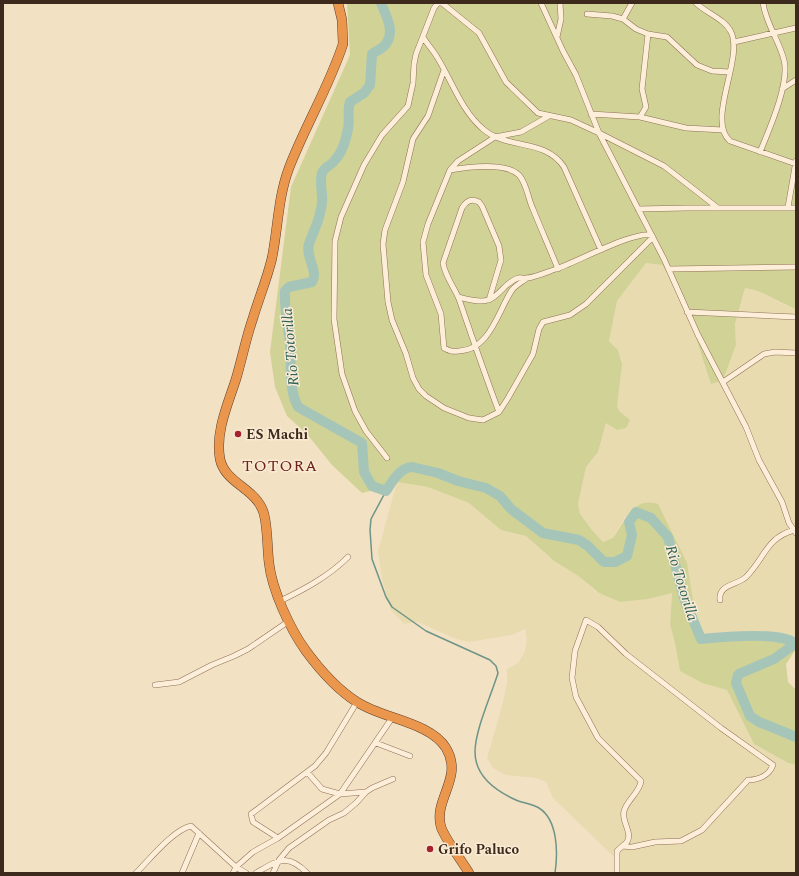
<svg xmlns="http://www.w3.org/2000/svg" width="799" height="876" viewBox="0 0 799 876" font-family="Spectral,serif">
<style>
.farmland{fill:#e9dbb0}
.green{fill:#d0d296}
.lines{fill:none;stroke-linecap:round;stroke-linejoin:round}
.stream{stroke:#6c9587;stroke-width:1.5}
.river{stroke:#a6c5b9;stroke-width:10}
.street-casing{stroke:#907158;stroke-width:6}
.highway-casing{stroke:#5d3f2c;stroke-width:10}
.street{stroke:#fceed8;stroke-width:5}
.highway{stroke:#ea974d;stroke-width:9}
.poi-dot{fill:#a5212e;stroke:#f9ebd4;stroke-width:1.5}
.labels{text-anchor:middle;stroke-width:3;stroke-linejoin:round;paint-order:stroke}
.poi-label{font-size:14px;font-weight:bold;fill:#3e2a1d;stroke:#f9ebd4;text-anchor:start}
.water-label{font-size:15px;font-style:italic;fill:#2b5f57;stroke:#f9ebd4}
.quarter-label{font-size:16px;letter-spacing:1px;fill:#6f2318;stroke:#f9ebd4}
</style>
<rect width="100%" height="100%" fill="#f3e1c4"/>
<path class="farmland" d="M 646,263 L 662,265 L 682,296 L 700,352 L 723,380 L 736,345 L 735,324 L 745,288 L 760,290 L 782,304 L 796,309 L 796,641 L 751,633 L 723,639 L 713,639 L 703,636 L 697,626 L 670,529 L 658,504 L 625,517 L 613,538 L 603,542 L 592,530 L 580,514 L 578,504 L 586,467 L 598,452 L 606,423 L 619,411 L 617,406 L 619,382 L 622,364 L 618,350 L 609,341 L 617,301 Z
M 397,482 L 428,487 L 469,503 L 501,530 L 526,536 L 551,559 L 577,575 L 595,591 L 620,602 L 648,599 L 672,593 L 670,625 L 675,643 L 680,671 L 700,682 L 727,690 L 754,744 L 788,763 L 796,765 L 796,873 L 614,873 L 614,857 L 553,798 L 546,782 L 536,778 L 506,775 L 493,768 L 487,758 L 502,706 L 507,683 L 507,669 L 518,663 L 525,651 L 527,640 L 525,629 L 512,635 L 469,642 L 456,639 L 418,622 L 404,624 L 391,610 L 382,580 L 378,551 Z"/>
<path class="green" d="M 347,3 L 796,3 L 796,309 C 776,302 766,291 745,288 L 735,324 L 736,345 L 723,380 L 711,384 L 682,296 L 662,265 L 646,263 L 617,301 L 609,341 L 618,350 L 622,364 L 617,406 L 619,411 L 630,420 L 626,428 L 617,430 L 606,423 L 598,452 L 586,467 L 578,504 L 580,514 L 592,530 L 603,542 L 613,538 C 625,522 632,496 658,504 L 687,563 L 697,626 L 703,636 C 723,642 734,633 752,633 C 767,633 782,637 796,640 L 796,649 L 786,664 L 788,682 L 796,690 L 796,765 L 788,763 L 754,744 L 727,690 L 702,683 L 680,671 L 675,643 L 670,625 L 672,593 L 648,599 L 620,602 L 599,593 L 577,575 L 554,561 L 526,536 L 501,530 L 469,503 L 428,487 L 397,482 L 388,487 L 362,493 L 332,465 L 307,434 L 287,416 L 275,387 L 270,352 L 291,187 L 350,55 Z"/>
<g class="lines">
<path class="stream" d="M 386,491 L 371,519 L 370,530 L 372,559 L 386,597 L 392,607 L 426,631 L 490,660 L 496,666 L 498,673 C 491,696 475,730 475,752 C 475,777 496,791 516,800 C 523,803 532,804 539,808 C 558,820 558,853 555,873"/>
<path class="river" d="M 381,3 C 386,16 396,32 385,45 C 382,49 376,51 372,54 L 370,85 L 364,93 L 350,102 C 347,110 350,121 348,129 C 346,139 342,153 335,160 C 332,165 324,167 322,173 C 319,182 323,193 322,203 C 320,221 314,229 309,244 C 305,257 319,271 312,282 L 289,287 L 285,291 C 284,309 288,325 290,343 C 292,364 288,388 298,407 L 362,443 L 364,472 L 372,486 L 386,491 C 392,482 399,468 412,467 L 438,473 L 458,481 L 486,488 L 500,496 L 511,509 L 543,533 L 579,540 L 588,546 L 604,562 L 615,562 L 627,556 L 632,535 L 629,522 L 636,512 L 651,518 L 668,537 L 684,598 L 701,639 C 721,637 777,632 793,642 L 792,646 L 774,659 L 741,673 L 738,675 L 736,683 L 750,716 L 759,722 L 796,737"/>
<g class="street-casing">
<path id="street" d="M 541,3 L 563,51 L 576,75 L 599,133 L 664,166 L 718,208
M 696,3 C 706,13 725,19 731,32 C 744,58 706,120 730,141 L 796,164
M 587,14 L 612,16 L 623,19 L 636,29 L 648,34 L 667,37 L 697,65 L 712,71 L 730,72
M 623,19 L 632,3
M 423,37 C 427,44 433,50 437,57 C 452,81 461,110 483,129 C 507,150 545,138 564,167 L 601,250
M 557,37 L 561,19 L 560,3
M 734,42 L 796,28
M 444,70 L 428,116 L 413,139 L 403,182 L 385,230 L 383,244 L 388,302 L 392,320 L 406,354 L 413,378 L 419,389 L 426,396 L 444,408 L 469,418 L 483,420 L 499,412 L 508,398 L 533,354 L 539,329 L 543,322 L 570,315 L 586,304 L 653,237
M 782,89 L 796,80
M 591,114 L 640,117 L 686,128 L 723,130
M 640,117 L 646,107 L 642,89 L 648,34
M 760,152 C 769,130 790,83 784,60 C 779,40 766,24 763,3
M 450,170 C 467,167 506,162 519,175 C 527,184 528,199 533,209 C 541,229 550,249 558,269
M 788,207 L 796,161
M 638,209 L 687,208 L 796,208
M 669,269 L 796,267
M 527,278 C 522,282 516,285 512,290 C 498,311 490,350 459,351 C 452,352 450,351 444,348 L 441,314 L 426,275 L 423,242 L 428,224 L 450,170 L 458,161 L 495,137 L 521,132 L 549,116
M 458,297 C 467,299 479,303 488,300 C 500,296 505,282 518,278 C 520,277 524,279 527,278 C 536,277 547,272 556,269 C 573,264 639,228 652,236
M 489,300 L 501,260 L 499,246 L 482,206 L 479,202 C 471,198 466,201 462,208 L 443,263 C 445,276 454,287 459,299 C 472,337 485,375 499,412
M 687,312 L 796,317
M 723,382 L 764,354 L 775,352 L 796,353
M 387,458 L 366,431 L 355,411 L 342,374 L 334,319 L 335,241 L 341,217 L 364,165 L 382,135 L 408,106 L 413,83 L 414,64 L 416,54 L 434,8 L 438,3 L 442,3 L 479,33 L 506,82 L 538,113 L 571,120 L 599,133 L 664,259 L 698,335 L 746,427 L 759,460 L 782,502 L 789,523 L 796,533
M 720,600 C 718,584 738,585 746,577 C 765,558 766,538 794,530
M 280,601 C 305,589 329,576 348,557
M 155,685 L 179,682 L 212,665 L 234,656 L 248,649 L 289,621
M 376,743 L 410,756
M 308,773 L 322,789 L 340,794 L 366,792 L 372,788 L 393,779
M 278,838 L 253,822 L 251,814 L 315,766 L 326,753 L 357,702
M 136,873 C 150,859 173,830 191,826 L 236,867 L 246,873
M 182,873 L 199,833
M 233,873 L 236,867 L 253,852 L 278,838 L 340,794 L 392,718
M 256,873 C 277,861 287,852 307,873
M 273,873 L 279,860 L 289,848 L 329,820 L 344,813 L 356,803 L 366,792
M 617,873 L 617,851 C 620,848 624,845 627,842 C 633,833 621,821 624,811 C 627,800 640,792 641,781 L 598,738 L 576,697 L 572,678 L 575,651 L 586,620 L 598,627 L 626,654 L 721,728 L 773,765 C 769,776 758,780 748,780 L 702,830 L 681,841 L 655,842 L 632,847 L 623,846"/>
</g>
<g class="highway-casing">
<path id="highway" d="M 338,3 L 342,20 L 343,44 C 329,87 305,126 289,168 C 278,197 278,228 272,258 C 267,279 259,298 253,318 C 246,338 242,359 236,379 C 228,404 215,432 220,459 C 225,484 257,488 264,514 C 268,530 267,547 269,563 C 272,590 290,629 306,651 C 320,670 338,690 357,702 C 383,719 430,722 446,748 C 464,778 433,799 441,827 C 445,839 462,861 469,873"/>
</g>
<use href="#street" class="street"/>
<use href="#highway" class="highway"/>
</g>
<g class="poi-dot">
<circle cx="238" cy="434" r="4"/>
<circle cx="430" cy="849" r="4"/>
</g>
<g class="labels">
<g class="poi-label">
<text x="246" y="439">ES Machi</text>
<text x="438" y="854">Grifo Paluco</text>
</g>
<g class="water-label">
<text transform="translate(290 347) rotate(-95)" y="5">Rio Totorilla</text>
<text transform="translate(682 583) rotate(73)" y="5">Rio Totorilla</text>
</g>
<g class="quarter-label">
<text x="280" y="471">TOTORA</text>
</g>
</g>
<rect width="799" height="876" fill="none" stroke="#3e2a1d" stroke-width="8"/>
</svg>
